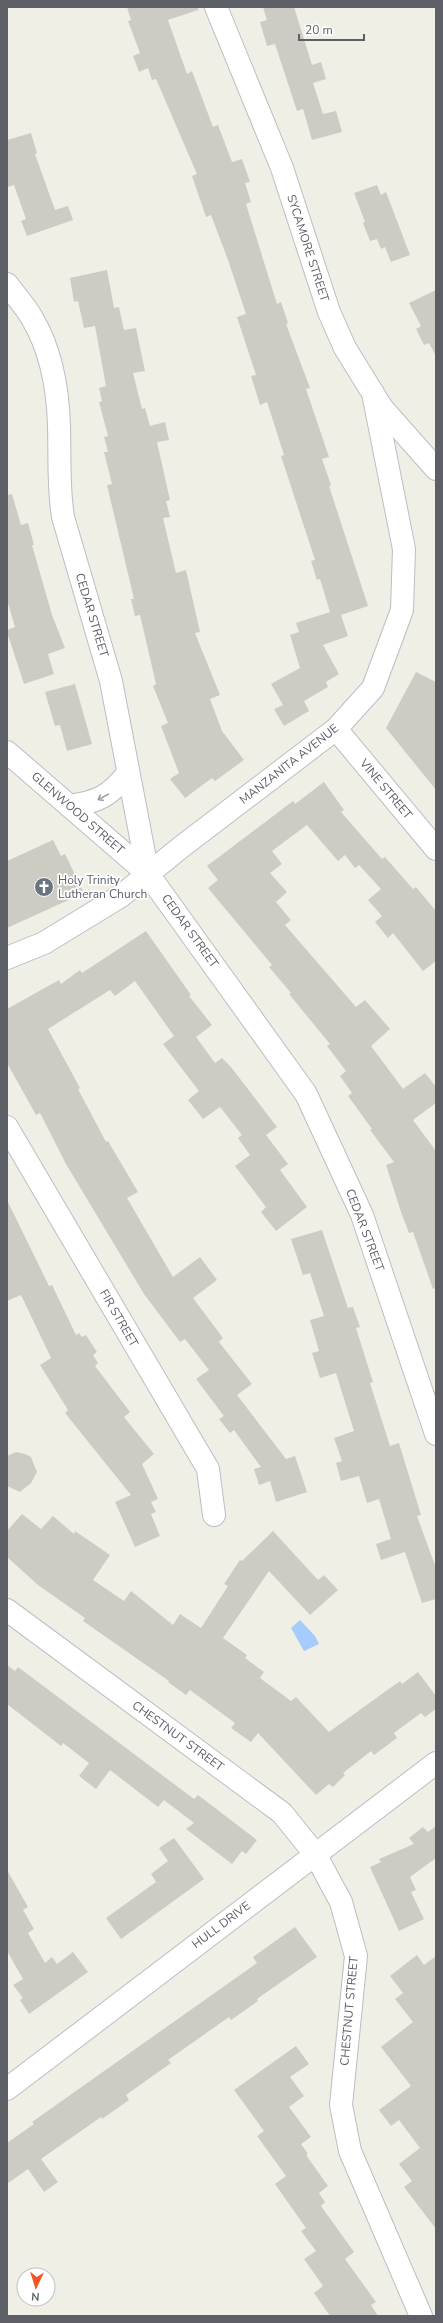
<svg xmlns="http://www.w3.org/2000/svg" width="443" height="2323" viewBox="0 0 443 2323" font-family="'Nunito Sans',sans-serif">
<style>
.water{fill:#a5cbff}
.building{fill:#cdccc4}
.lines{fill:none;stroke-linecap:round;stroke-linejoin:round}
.minor-casing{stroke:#bcbdc4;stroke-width:24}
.minor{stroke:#fff;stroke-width:22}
.oneway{stroke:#9d9fa3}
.labels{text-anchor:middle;stroke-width:3.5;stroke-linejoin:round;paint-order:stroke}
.street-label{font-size:12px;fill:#5c5f66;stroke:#fff}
.worship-label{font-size:12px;fill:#5b616d;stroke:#fff;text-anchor:start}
</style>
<rect width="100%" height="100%" fill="#f0efe5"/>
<path class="water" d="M 300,1620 L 315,1636 L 319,1644 L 304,1651 L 291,1628 Z"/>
<path class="building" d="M 127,7 L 198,7 L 198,10 L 168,20 L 187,74 L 192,71 L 213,127 L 218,125 L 232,162 L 242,159 L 250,182 L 245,183 L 251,202 L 246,204 L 277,304 L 281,302 L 288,323 L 286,324 L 310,388 L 306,389 L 329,457 L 322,459 L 331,485 L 329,486 L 368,606 L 341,615 L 348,636 L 323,645 L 339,674 L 326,682 L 328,687 L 304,701 L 309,711 L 284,726 L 274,709 L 283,705 L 271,684 L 300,668 L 290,635 L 299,632 L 296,623 L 330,612 L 320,579 L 317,580 L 311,561 L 315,560 L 281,456 L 284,455 L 267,402 L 260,405 L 251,376 L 256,375 L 237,317 L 246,314 L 228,260 L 211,215 L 206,217 L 192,176 L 197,174 L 156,79 L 152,80 L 148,68 L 139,72 L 133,56 L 140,53 L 128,21 L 131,20 Z
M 263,7 L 294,7 L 312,65 L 321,62 L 326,79 L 313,83 L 323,114 L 336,111 L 342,132 L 312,140 L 303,109 L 297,111 L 275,44 L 267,46 L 260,22 L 267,20 Z
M 31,133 L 37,153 L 35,154 L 55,210 L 68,206 L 73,220 L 27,236 L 21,221 L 26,219 L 14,185 L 7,187 L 7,140 Z
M 377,185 L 381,195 L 386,192 L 410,255 L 391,262 L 385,247 L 381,249 L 377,239 L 370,241 L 363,223 L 365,222 L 354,193 Z
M 107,270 L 114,308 L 119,307 L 124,330 L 136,328 L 145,371 L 133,373 L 142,409 L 145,408 L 150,426 L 165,422 L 169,440 L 157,442 L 170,500 L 166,501 L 170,517 L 163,518 L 176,573 L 186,570 L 200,632 L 195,633 L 220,695 L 210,699 L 222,731 L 244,760 L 215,781 L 212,778 L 185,798 L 170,779 L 179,773 L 161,726 L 168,723 L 153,686 L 156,684 L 140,615 L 135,616 L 131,599 L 134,599 L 107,485 L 112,484 L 104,452 L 108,452 L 104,437 L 108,436 L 99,402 L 102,401 L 99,388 L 106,386 L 95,326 L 84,328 L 78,301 L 74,302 L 70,278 Z
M 436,290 L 436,356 L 429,343 L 424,345 L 416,329 L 421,326 L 409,303 Z
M 12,494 L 21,525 L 28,523 L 34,545 L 32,545 L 52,615 L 65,648 L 48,654 L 54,674 L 24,684 L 7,632 L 7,630 L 15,627 L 7,600 L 7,495 Z
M 416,672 L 436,682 L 436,790 L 386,728 Z
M 75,684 L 92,744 L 67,751 L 60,725 L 55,726 L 45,692 Z
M 324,782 L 344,810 L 341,812 L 382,859 L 385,857 L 413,889 L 416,887 L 436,911 L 436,961 L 423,971 L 393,933 L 388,938 L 375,922 L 382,916 L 368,900 L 381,889 L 359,865 L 355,868 L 345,855 L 338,861 L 307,825 L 272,851 L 282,864 L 270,873 L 287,892 L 276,902 L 291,920 L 285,925 L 356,1007 L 365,1000 L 390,1029 L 371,1046 L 403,1089 L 425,1073 L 436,1087 L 436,1103 L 413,1120 L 436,1151 L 436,1288 L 433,1289 L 413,1232 L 409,1233 L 401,1212 L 386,1165 L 394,1162 L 370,1130 L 372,1129 L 348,1096 L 352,1093 L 340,1076 L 346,1071 L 327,1046 L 330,1044 L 289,994 L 291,993 L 269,967 L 272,965 L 208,888 L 218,880 L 207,866 L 293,801 L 295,804 Z
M 53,840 L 61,856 L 65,854 L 84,893 L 7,928 L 7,861 Z
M 146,931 L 191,995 L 189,996 L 212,1025 L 196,1037 L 215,1063 L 222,1058 L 231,1067 L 277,1127 L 266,1135 L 288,1164 L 280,1170 L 307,1207 L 276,1231 L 261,1212 L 266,1207 L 235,1166 L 250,1155 L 238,1138 L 242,1135 L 220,1107 L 203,1119 L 188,1100 L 199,1091 L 163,1044 L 174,1036 L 135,981 L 115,996 L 110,990 L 48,1029 L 80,1088 L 78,1089 L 106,1142 L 108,1141 L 138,1192 L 127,1198 L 173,1277 L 200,1257 L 217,1280 L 193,1298 L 223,1338 L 219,1342 L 252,1384 L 237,1395 L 286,1459 L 295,1456 L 307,1492 L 276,1502 L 270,1481 L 259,1485 L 254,1469 L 261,1467 L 234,1430 L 230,1433 L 219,1419 L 224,1416 L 196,1379 L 209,1370 L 185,1339 L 180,1342 L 144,1294 L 66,1164 L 40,1113 L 36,1115 L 7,1063 L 7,1009 L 59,980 L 61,984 L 80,970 L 82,973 Z
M 7,1200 L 49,1286 L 52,1285 L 76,1335 L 79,1333 L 82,1337 L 86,1335 L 97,1352 L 93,1355 L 98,1363 L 95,1366 L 130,1412 L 124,1417 L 154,1454 L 142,1464 L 158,1499 L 151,1502 L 156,1512 L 151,1514 L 160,1536 L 135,1547 L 115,1502 L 131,1495 L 65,1413 L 68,1410 L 40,1365 L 51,1358 L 21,1295 L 7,1301 Z
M 322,1230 L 348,1308 L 353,1307 L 360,1327 L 356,1328 L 373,1382 L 370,1383 L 390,1446 L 399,1443 L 421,1515 L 417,1516 L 436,1568 L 436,1599 L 422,1603 L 405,1552 L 381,1560 L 376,1544 L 391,1539 L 379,1499 L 367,1503 L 359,1476 L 341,1481 L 336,1463 L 342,1461 L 334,1438 L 354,1431 L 336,1373 L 320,1378 L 312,1353 L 319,1351 L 310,1320 L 324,1316 L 310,1273 L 303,1275 L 291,1239 Z
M 16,1452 L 25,1454 L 31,1457 L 37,1472 L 31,1483 L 20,1492 L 7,1486 L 7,1456 Z
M 22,1514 L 41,1529 L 53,1516 L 74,1534 L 75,1531 L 110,1555 L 93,1580 L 124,1601 L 131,1591 L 173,1625 L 180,1614 L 201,1628 L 228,1586 L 224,1584 L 240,1560 L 242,1561 L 273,1531 L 318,1580 L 324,1575 L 338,1590 L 310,1615 L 269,1571 L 223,1638 L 247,1655 L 245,1658 L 264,1672 L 260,1678 L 291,1701 L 296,1697 L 329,1732 L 400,1681 L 402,1684 L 418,1672 L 436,1696 L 436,1709 L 425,1717 L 421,1713 L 394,1733 L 397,1738 L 374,1755 L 371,1751 L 343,1773 L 345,1775 L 333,1787 L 329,1784 L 316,1795 L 258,1733 L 251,1742 L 231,1728 L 235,1723 L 190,1690 L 186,1695 L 168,1682 L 169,1681 L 83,1621 L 85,1618 L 38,1585 L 7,1557 L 7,1531 Z
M 7,1665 L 15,1671 L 18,1667 L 194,1799 L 198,1795 L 257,1840 L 246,1854 L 242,1851 L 232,1864 L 186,1829 L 194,1823 L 164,1800 L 158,1807 L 110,1770 L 96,1789 L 79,1776 L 89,1763 L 63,1743 L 61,1746 L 7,1704 Z
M 436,1826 L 436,1858 L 410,1877 L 416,1890 L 411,1892 L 424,1919 L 399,1931 L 370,1867 L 381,1862 L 379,1859 L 414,1844 L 409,1838 L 423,1827 L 428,1832 Z
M 174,1838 L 204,1879 L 121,1939 L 106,1918 L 156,1882 L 151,1874 L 168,1861 L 159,1848 Z
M 7,1870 L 28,1907 L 23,1910 L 34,1929 L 28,1933 L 45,1963 L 52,1957 L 57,1964 L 73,1952 L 88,1972 L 29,2014 L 20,2000 L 23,1998 L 13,1985 L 23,1979 L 7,1951 Z
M 295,1927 L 317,1957 L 257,1999 L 258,2001 L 231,2020 L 229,2017 L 168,2060 L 171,2063 L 126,2095 L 129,2100 L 102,2119 L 101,2117 L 41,2159 L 58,2182 L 44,2192 L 28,2169 L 7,2184 L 7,2143 L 34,2124 L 32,2122 L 257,1963 L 253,1957 Z
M 417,1955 L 424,1965 L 436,1956 L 436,2229 L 404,2187 L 412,2181 L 399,2164 L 420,2148 L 399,2120 L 391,2126 L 379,2110 L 411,2086 L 381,2047 L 413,2022 L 395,1999 L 403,1993 L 390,1976 Z
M 296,2046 L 309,2064 L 290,2077 L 304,2096 L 289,2107 L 311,2137 L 301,2144 L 308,2154 L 306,2155 L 328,2186 L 319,2193 L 325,2202 L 321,2206 L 354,2252 L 345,2259 L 376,2302 L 371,2305 L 378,2316 L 330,2316 L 314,2293 L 323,2286 L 304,2259 L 316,2251 L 301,2231 L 306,2228 L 275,2184 L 286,2176 L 257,2136 L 264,2131 L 234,2090 Z"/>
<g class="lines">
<g class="minor-casing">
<path id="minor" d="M 216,7 L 282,168 L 329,312 L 345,348 L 382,408 L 436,469
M 7,284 C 15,295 25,306 32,318 C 51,350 58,389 59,426 C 60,457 58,487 63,517 L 111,681 L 148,874 L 306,1094 L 362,1215 L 436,1434
M 336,729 L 436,849
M 7,752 L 148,874
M 69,806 C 98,802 110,796 128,773
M 7,958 L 44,943 L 121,896 L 180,848 L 336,729 L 373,688 L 402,610 L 404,549 L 373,393
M 7,1127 L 208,1469 L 214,1515
M 7,1610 L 282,1813 L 315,1854 L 341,1902 L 356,1956 L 341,2105 L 350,2151 L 421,2316
M 7,2089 L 436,1763"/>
</g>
<use href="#minor" class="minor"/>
</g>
<defs><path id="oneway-shaft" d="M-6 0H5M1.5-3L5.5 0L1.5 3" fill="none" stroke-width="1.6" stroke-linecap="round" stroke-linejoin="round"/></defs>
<use class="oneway" href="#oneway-shaft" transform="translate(103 797) rotate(152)"/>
<defs>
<g id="church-disc" transform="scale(1)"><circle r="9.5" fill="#6b7280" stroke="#fff"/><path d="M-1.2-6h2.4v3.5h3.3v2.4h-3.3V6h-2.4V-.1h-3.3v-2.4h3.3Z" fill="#fff"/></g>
</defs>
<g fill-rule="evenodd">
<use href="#church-disc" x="44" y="887"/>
</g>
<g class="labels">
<g class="street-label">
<text transform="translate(308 248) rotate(72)" y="4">SYCAMORE STREET</text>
<text transform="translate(92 615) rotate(73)" y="4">CEDAR STREET</text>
<text transform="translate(289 764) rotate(-38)" y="4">MANZANITA AVENUE</text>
<text transform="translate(386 789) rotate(50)" y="4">VINE STREET</text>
<text transform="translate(78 813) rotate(41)" y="4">GLENWOOD STREET</text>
<text transform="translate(190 931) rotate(54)" y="4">CEDAR STREET</text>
<text transform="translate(365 1230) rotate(69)" y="4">CEDAR STREET</text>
<text transform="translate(119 1318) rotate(60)" y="4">FIR STREET</text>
<text transform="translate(178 1736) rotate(36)" y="4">CHESTNUT STREET</text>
<text transform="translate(221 1925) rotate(-37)" y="4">HULL DRIVE</text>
<text transform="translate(349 2011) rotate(-85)" y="4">CHESTNUT STREET</text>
</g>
<g class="worship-label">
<text x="58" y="884">Holy Trinity<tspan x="58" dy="14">Lutheran Church</tspan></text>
</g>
</g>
<rect width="443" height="2323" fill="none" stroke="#5c5f66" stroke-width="16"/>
<g transform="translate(36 2287) rotate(184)"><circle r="19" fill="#ffffff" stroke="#bebfc2"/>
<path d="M0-3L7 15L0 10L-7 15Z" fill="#f35528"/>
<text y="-6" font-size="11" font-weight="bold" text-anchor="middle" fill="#5c5f66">N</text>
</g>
<path d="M299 34v6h65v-6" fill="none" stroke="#5c5f66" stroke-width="2"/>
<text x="305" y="34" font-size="12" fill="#5c5f66" stroke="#ffffff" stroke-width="3" paint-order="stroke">20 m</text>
</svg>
